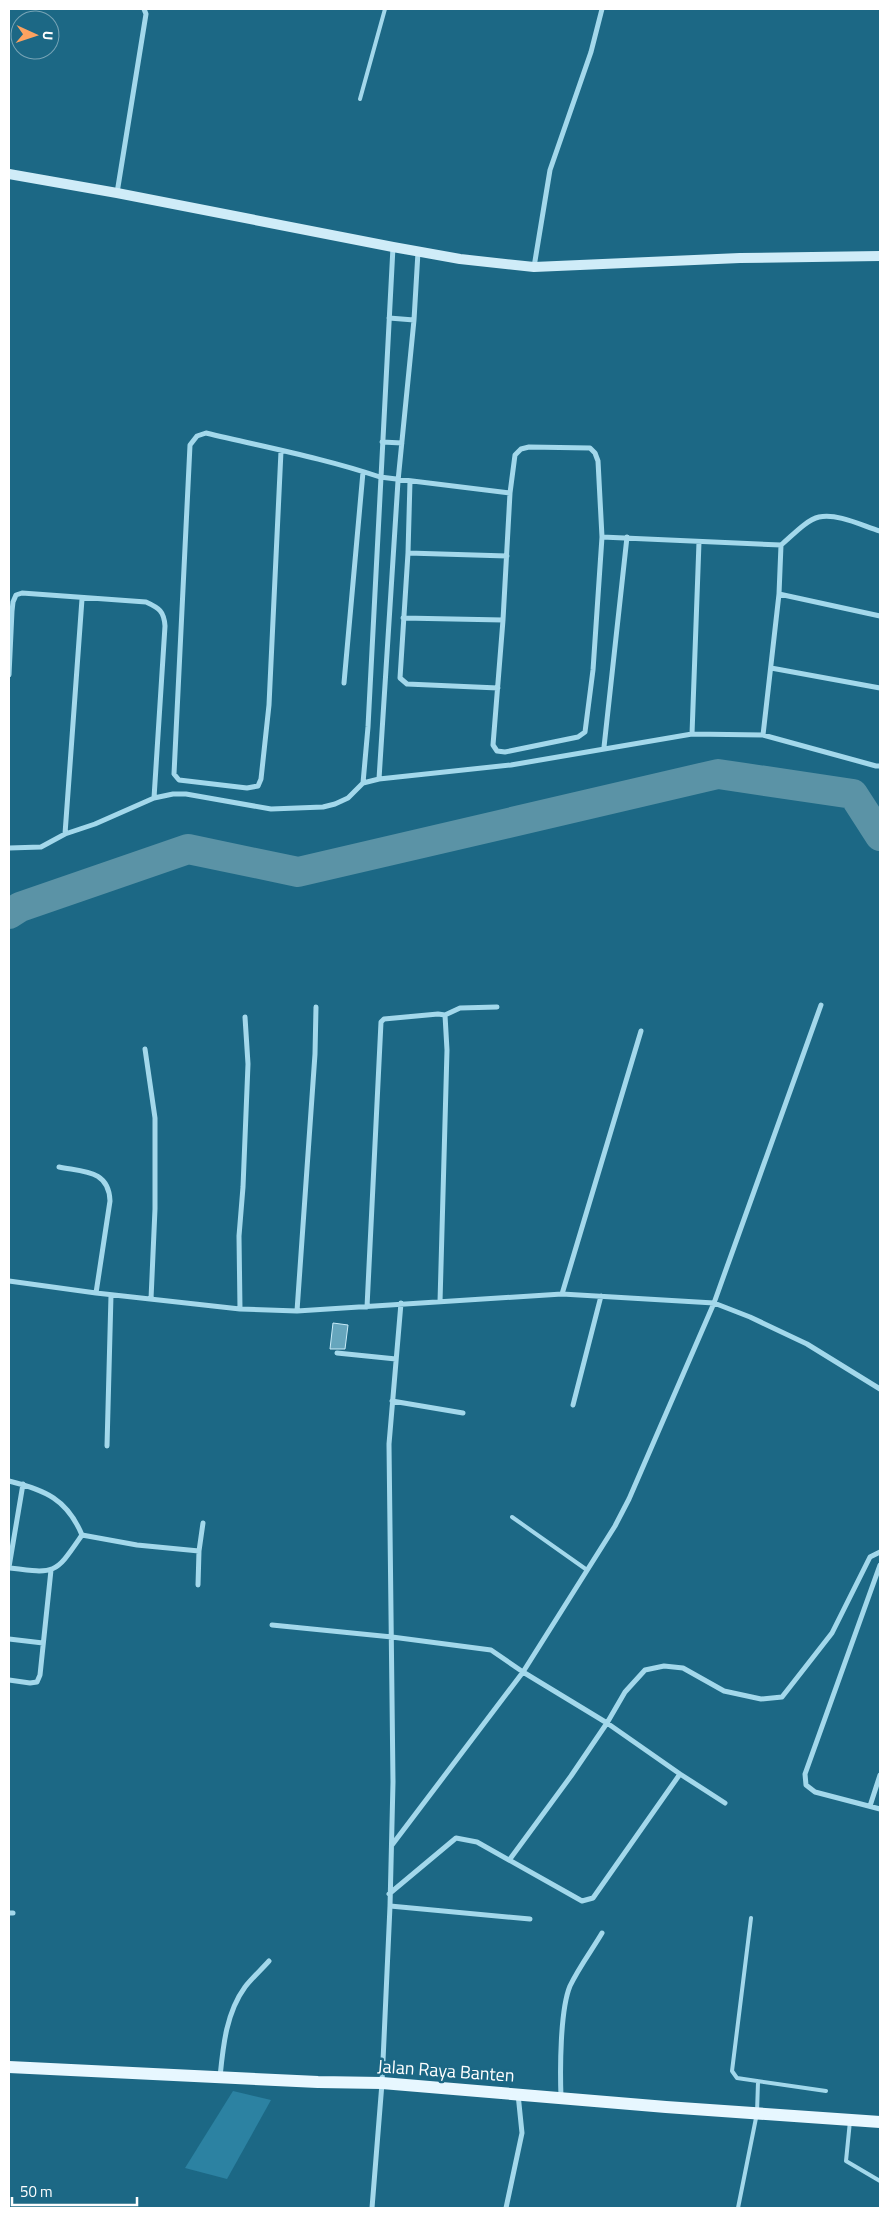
<svg xmlns="http://www.w3.org/2000/svg" width="889" height="2217" viewBox="0 0 889 2217" font-family="'Titillium Web',sans-serif">
<style>
.green{fill:#2c82a2}
.lines{fill:none;stroke-linecap:round;stroke-linejoin:round}
.river{stroke:#5b93a6;stroke-width:30}
.building{fill:#66a6bd;stroke:#c8ebf8}
.lane{stroke:#a3d8eb;stroke-width:4}
.street{stroke:#a3d8eb;stroke-width:5}
.secondary{stroke:#cfecf8;stroke-width:10}
.primary{stroke:#e7f7ff;stroke-width:12}
.labels{text-anchor:middle;stroke-width:5;stroke-linejoin:round;paint-order:stroke}
.street-label{font-size:18px;fill:#fff;stroke:#1c6885}
</style>
<rect width="100%" height="100%" fill="#1c6885"/>
<path class="green" d="M 233,2091 L 271,2100 L 227,2179 L 185,2168 Z"/>
<g class="lines">
<path class="river" d="M 9,914 L 20,907 L 188,849 L 298,872 L 718,774 L 853,794 L 880,836"/>
</g>
<path class="building" d="M 333,1323 L 348,1325 L 345,1349 L 330,1349 Z"/>
<g class="lines">
<path class="lane" d="M 360,99 L 385,9
M 512,1517 L 587,1570
M 751,1918 L 732,2071 L 737,2078 L 826,2091
M 850,2121 L 846,2161 L 880,2181
M 738,2208 L 757,2113 L 758,2082"/>
<path class="street" d="M 117,193 L 146,14 L 144,9
M 534,267 L 550,170 L 591,52 L 602,9
M 389,318 L 414,320
M 382,442 L 402,443
M 529,447 L 590,448 L 595,453 L 598,461 L 602,537 L 593,670 L 585,732 L 578,737 L 505,752 L 497,751 L 493,745 L 503,620 L 510,493 L 515,455 L 521,449 Z
M 281,451 L 269,705 L 261,779 L 258,786 L 247,788 L 179,780 L 174,774 L 190,445 L 197,436 L 206,433 C 264,447 324,458 380,477 L 510,493
M 410,481 L 408,553 L 400,678 L 407,684 L 498,688
M 602,537 L 781,545
M 408,553 L 507,556
M 779,594 L 880,616
M 403,618 L 503,620
M 771,668 L 880,688
M 9,675 L 12,611 L 13,602 L 16,595 L 22,593 L 146,602 C 159,608 164,611 165,626 L 154,798
M 344,683 L 363,472
M 692,734 L 699,542
M 763,735 L 779,594 L 781,545 C 792,536 806,520 819,517 C 838,513 863,526 880,531
M 604,747 L 627,537
M 379,779 L 398,481 L 414,320 L 418,252
M 363,783 L 368,727 L 393,247
M 65,834 L 82,599
M 9,848 L 41,847 L 65,834 L 95,824 L 154,798 L 173,794 L 186,794 L 271,809 L 323,807 L 335,804 L 348,798 L 363,783 L 379,779 L 511,765 L 692,734 L 763,735 L 876,766 L 880,766
M 145,1049 L 155,1118 L 155,1209 L 151,1299
M 59,1167 C 84,1172 109,1170 110,1201 L 96,1293
M 9,1281 L 96,1293 L 240,1309 L 297,1311 L 562,1294 L 714,1303 L 750,1317 L 807,1344 L 880,1389
M 562,1294 L 641,1031
M 440,1302 L 447,1050 L 445,1015 L 460,1008 L 497,1007
M 367,1307 L 381,1022 L 384,1019 L 438,1014 L 445,1015
M 240,1309 L 239,1236 L 243,1187 L 248,1064 L 245,1017
M 297,1311 L 315,1054 L 316,1007
M 337,1353 L 396,1359
M 392,1401 L 463,1413
M 573,1405 L 601,1296
M 107,1446 L 111,1295
M 9,1481 C 45,1490 67,1499 82,1535 C 55,1574 57,1574 9,1568
M 82,1535 L 137,1545 L 199,1551
M 880,1565 L 805,1774 L 806,1785 L 815,1792 L 880,1809
M 9,1567 L 23,1484
M 198,1585 L 199,1551 L 203,1523
M 272,1625 L 392,1637 L 491,1650 L 523,1672 L 607,1723 L 680,1774 L 725,1803
M 9,1639 L 43,1643
M 9,1680 L 30,1683 L 37,1682 L 40,1675 L 51,1570
M 870,1806 L 880,1775
M 392,1845 L 523,1672 L 615,1526 L 629,1499 L 714,1303 L 821,1005
M 510,1859 L 571,1776 L 607,1723 L 625,1692 L 645,1670 L 664,1666 L 683,1668 L 724,1691 L 761,1699 L 782,1697 L 832,1633 L 870,1557 L 880,1552
M 389,1894 L 456,1838 L 477,1842 L 582,1901 L 593,1898 L 680,1774
M 390,1906 L 530,1919
M 9,1913 L 13,1913
M 220,2077 C 223,2047 226,2013 245,1987 C 252,1978 261,1970 269,1961
M 561,2097 C 560,2070 560,2010 570,1986 C 579,1967 592,1950 602,1933
M 372,2208 L 382,2083 L 390,1906 L 393,1782 L 389,1444 L 401,1303
M 506,2208 L 522,2133 L 518,2094"/>
<path class="secondary" d="M 9,174 L 117,193 L 393,247 L 460,259 L 534,267 L 740,258 L 880,256"/>
<path class="primary" d="M 9,2067 L 318,2082 L 382,2083 L 666,2107 L 880,2122"/>
</g>
<g class="labels">
<g class="street-label">
<text transform="translate(446 2071) rotate(4)" y="6">Jalan Raya Banten</text>
</g>
</g>
<rect width="889" height="2217" fill="none" stroke="#ffffff" stroke-width="20"/>
<g transform="translate(35 35) rotate(93)"><circle r="24" fill="#1c6885" stroke="#77a4b6"/>
<path d="M0-4L9 19L0 12L-9 19Z" fill="#fca260"/>
<text y="-8" font-size="14" font-weight="bold" text-anchor="middle" fill="#ffffff">U</text>
</g>
<path d="M12 2197v8h125v-8" fill="none" stroke="#ffffff" stroke-width="2.5"/>
<text x="20" y="2197" font-size="15" fill="#ffffff" stroke="#1c6885" stroke-width="4" paint-order="stroke">50 m</text>
</svg>
